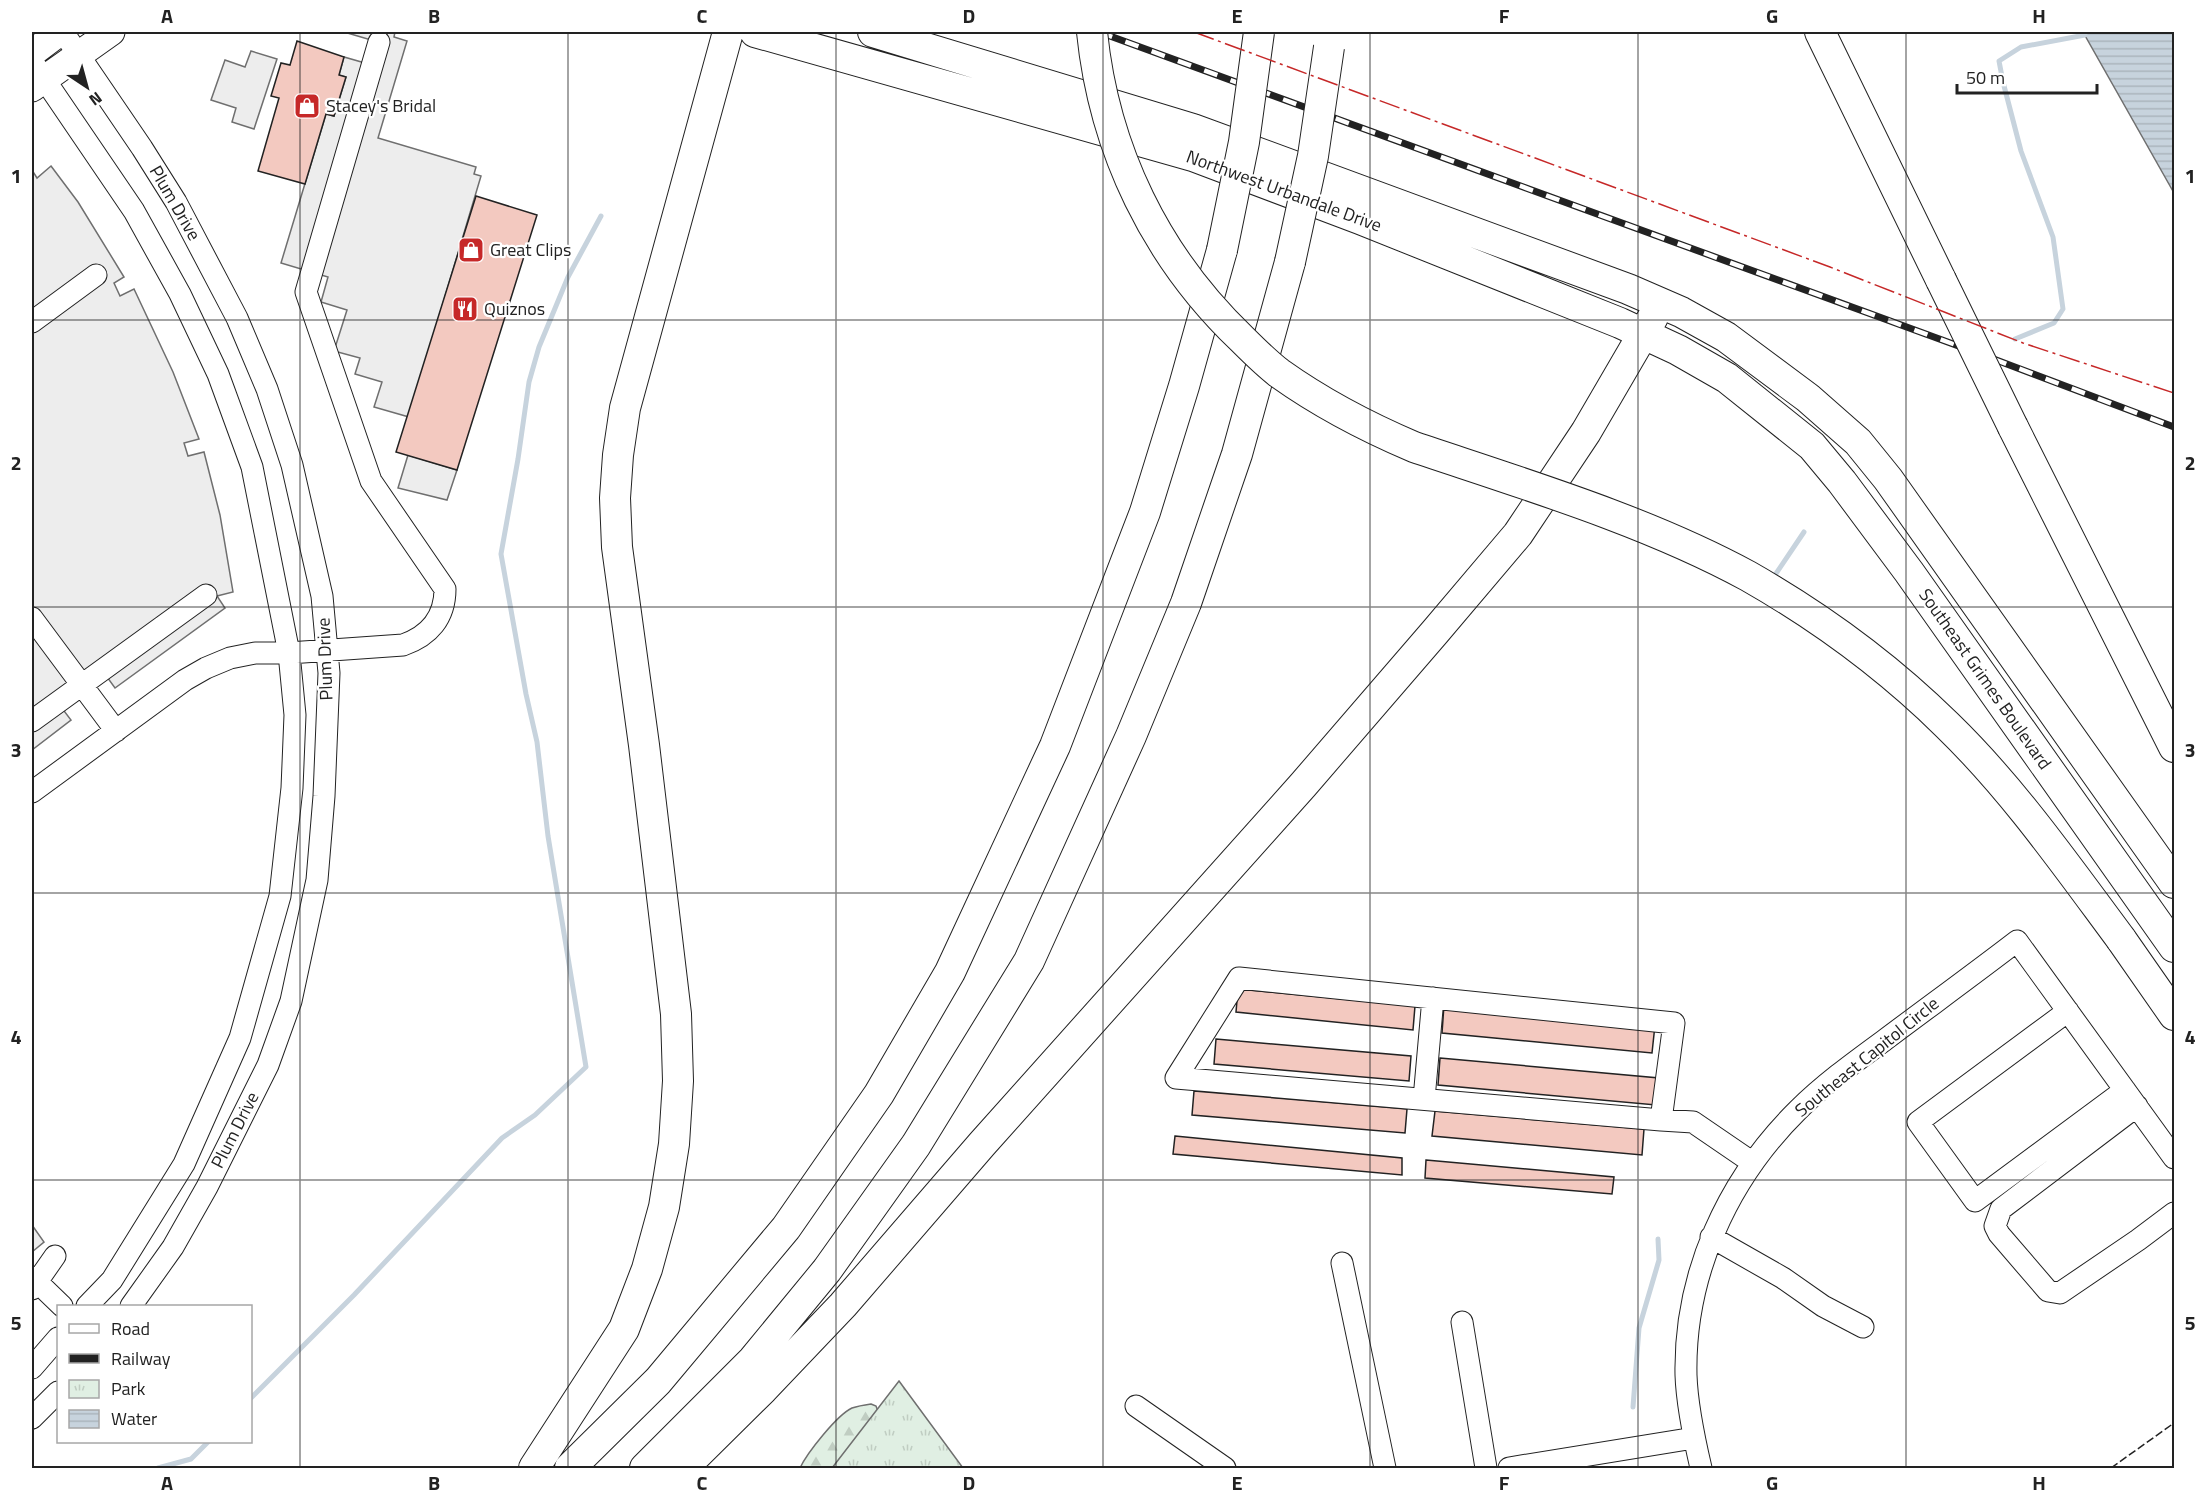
<svg xmlns="http://www.w3.org/2000/svg" width="2206" height="1500" viewBox="0 0 2206 1500" font-family="'Titillium Web',sans-serif">
<style>
.forest{fill:url(#forest-firs);stroke:#6f6f6f;stroke-width:1.5}
.park{fill:url(#park-tufts);stroke:#6f6f6f;stroke-width:1.5}
.parking{fill:#ededed;stroke:#6f6f6f;stroke-width:1.5}
.water{fill:url(#water-rules);stroke:#6f6f6f;stroke-width:1.5}
.lines{fill:none;stroke-linecap:round;stroke-linejoin:round}
.stream{stroke:#c7d3dd;stroke-width:5}
.building{fill:#f3c9c0;stroke:#222;stroke-width:1.5}
.minor-casing{stroke:#222;stroke-width:23}
.major-casing{stroke:#222;stroke-width:29}
.highway-casing{stroke:#222;stroke-width:32}
.minor{stroke:#fff;stroke-width:21}
.major{stroke:#fff;stroke-width:27}
.highway{stroke:#fff;stroke-width:30}
.rail-casing{stroke:#222;stroke-width:7}
.rail{stroke:#fff;stroke-width:4.5;stroke-dasharray:14;stroke-linecap:butt}
.highway-bridge-casing{stroke:#222;stroke-width:32;stroke-linecap:butt}
.highway-bridge{stroke:#fff;stroke-width:30}
.fence{stroke:#222;stroke-width:1.5;stroke-dasharray:8 3;stroke-linecap:butt}
.power{stroke:#c62828;stroke-width:1.5;stroke-dasharray:21 4.5 3 4.5;stroke-linecap:butt}
.grid{fill:none;stroke:#222;stroke-width:1.5;stroke-opacity:0.55}
.labels{text-anchor:middle;stroke-width:4.5;stroke-linejoin:round;paint-order:stroke}
.poi-label{font-size:18px;fill:#222;stroke:#fff;text-anchor:start}
.street-label{font-size:18px;fill:#222;stroke:#fff}
.neatline{fill:none;stroke:#222;stroke-width:2}
.grid-label{font-size:20px;text-anchor:middle;font-weight:bold;fill:#222}
</style>
<defs>
<pattern id="forest-firs" width="22" height="20" patternUnits="userSpaceOnUse" patternTransform="scale(1.5)"><rect width="22" height="20" fill="#e0efe3"/><path d="M5 1l3.5 6h-7zM16 11l3.5 6h-7z" fill="#c0cdc2"/></pattern>
<pattern id="park-tufts" width="24" height="20" patternUnits="userSpaceOnUse" patternTransform="scale(1.5)"><rect width="24" height="20" fill="#e0efe3"/><path d="M3 7l-1-3M5 7V3M7 7l1-3M15 17l-1-3M17 17v-4M19 17l1-3" fill="none" stroke="#c0cdc2"/></pattern>
<pattern id="water-rules" width="6" height="5" patternUnits="userSpaceOnUse" patternTransform="scale(1.5)"><rect width="6" height="5" fill="#c7d3dd"/><path d="M0 2.5h6" fill="none" stroke="#abb5bd"/></pattern>
</defs>
<rect width="100%" height="100%" fill="#fff"/>
<path class="forest" d="M 871,1404 L 876,1406 L 880,1417 L 848,1468 L 800,1468 C 807,1453 837,1415 852,1408 C 858,1406 864,1405 871,1404 Z"/>
<path class="park" d="M 899,1381 L 963,1468 L 832,1468 Z"/>
<path class="parking" d="M 344,32 L 395,32 L 394,37 L 407,41 L 378,138 L 476,167 L 474,174 L 481,176 L 409,417 L 374,407 L 382,382 L 355,374 L 360,358 L 334,351 L 347,310 L 321,302 L 328,277 L 281,263 L 326,114 L 334,116 L 346,77 L 339,75 L 344,57 L 372,65 L 378,42 Z
M 251,51 L 277,59 L 254,129 L 232,122 L 236,108 L 211,100 L 225,60 L 245,67 Z
M 51,166 L 78,202 L 124,277 L 114,283 L 120,296 L 134,289 L 173,372 L 199,439 L 184,443 L 188,456 L 204,452 L 220,515 L 233,592 L 217,596 L 225,608 L 115,688 L 102,670 L 58,703 L 71,720 L 32,750 L 32,170 L 37,178 Z
M 408,455 L 457,470 L 447,500 L 398,488 Z
M 32,1225 L 44,1242 L 32,1252 Z"/>
<path class="water" d="M 2083,32 L 2174,32 L 2174,193 Z"/>
<g class="lines">
<path class="stream" d="M 2015,339 L 2054,323 L 2063,309 L 2053,237 L 2021,151 L 2003,82 L 1999,61 L 2021,47 L 2085,35
M 1771,581 L 1804,532
M 250,1399 L 354,1295 L 502,1138 L 535,1115 L 586,1067 L 548,836 L 537,742 L 526,694 L 501,554 L 518,459 L 529,382 L 539,347 L 568,277 L 601,216
M 1633,1407 L 1639,1328 L 1659,1260 L 1658,1239
M 158,1468 L 191,1459 L 208,1442"/>
</g>
<path class="building" d="M 297,41 L 344,57 L 339,75 L 346,77 L 334,116 L 326,114 L 305,184 L 258,171 L 279,98 L 271,96 L 281,63 L 290,65 Z
M 476,196 L 537,215 L 457,470 L 396,452 Z
M 1238,989 L 1415,1006 L 1413,1030 L 1236,1012 Z
M 1444,1005 L 1655,1025 L 1652,1053 L 1442,1033 Z
M 1216,1039 L 1411,1056 L 1409,1081 L 1214,1064 Z
M 1440,1058 L 1659,1078 L 1656,1105 L 1438,1085 Z
M 1194,1091 L 1407,1109 L 1405,1133 L 1192,1115 Z
M 1435,1111 L 1644,1129 L 1642,1155 L 1432,1136 Z
M 1175,1136 L 1402,1158 L 1402,1175 L 1173,1154 Z
M 1426,1160 L 1614,1177 L 1612,1194 L 1425,1178 Z"/>
<g class="lines">
<g class="minor-casing">
<path id="minor" d="M 63,32 L 142,148 L 176,202 L 237,318 L 267,389 L 292,465 L 322,596 L 329,673 L 324,796 L 317,880 L 291,1001 L 268,1065 L 207,1187 L 173,1247 L 131,1306
M 32,61 L 134,211 L 180,294 L 218,374 L 252,467 L 289,653 L 295,715 L 292,788 L 280,896 L 240,1038 L 184,1164 L 112,1280 L 87,1306
M 32,322 L 96,275
M 32,618 L 116,731
M 32,721 L 206,595
M 32,792 L 185,680 L 206,668 L 230,658 L 255,653 L 289,653 L 403,645 C 429,636 445,618 445,589 L 371,481 L 306,292 L 379,42
M 2068,1011 L 1918,1122 L 1975,1201 L 2125,1090
M 1424,1099 L 1433,998
M 2137,1106 L 2001,1209 L 1995,1226 L 1999,1234 L 2048,1291 L 2060,1293 L 2138,1240 L 2174,1213
M 1661,1120 L 1674,1023 L 1239,978 L 1176,1078 L 1661,1120 L 1693,1122 L 1753,1163
M 1711,1237 L 1783,1278 L 1823,1306 L 1863,1327
M 1342,1263 L 1385,1468
M 32,1277 L 62,1306
M 32,1289 L 55,1256
M 1462,1322 L 1486,1468
M 32,1368 L 58,1338
M 1136,1406 L 1225,1468
M 32,1418 L 58,1392
M 1509,1468 L 1694,1438
M 1701,1468 C 1694,1438 1687,1406 1686,1375 C 1684,1275 1727,1180 1798,1110 C 1824,1084 1856,1061 1886,1039 C 1930,1006 1974,974 2017,941 L 2174,1158"/>
</g>
<g class="major-casing">
<path id="major" d="M 32,53 L 60,32
M 32,88 L 111,32"/>
</g>
<g class="highway-casing">
<path id="highway" d="M 755,32 L 1193,156 L 1360,219 L 1620,323 L 1678,350 L 1727,378 L 1812,446 L 1842,482 L 1909,572 L 2174,947
M 873,32 L 1193,129 L 1628,289 L 1681,312 L 1726,337 L 1808,398 L 1858,442 L 1888,479 L 2174,883
M 1820,32 L 1941,280
M 2013,427 L 2174,747
M 2121,939 L 2174,1015
M 534,1468 L 624,1329 L 647,1269 L 664,1207 L 674,1144 L 678,1081 L 676,1014 L 644,745 L 617,547 L 615,498 L 618,455 L 625,408 L 728,32
M 570,1468 L 658,1381 L 786,1228 L 879,1094 L 950,972 L 1055,746 L 1145,512 L 1184,386 L 1222,250
M 645,1468 L 753,1360 L 827,1270 L 916,1145 L 1029,961 L 1131,736 L 1186,603 L 1237,454 L 1290,262
M 683,1468 L 763,1389 L 843,1305 L 982,1144 L 1303,785 L 1435,632 L 1518,534 L 1586,432 L 1653,317"/>
</g>
<use href="#minor" class="minor"/>
<use href="#major" class="major"/>
<use href="#highway" class="highway"/>
<g class="rail-casing">
<path id="rail" d="M 1099,32 L 1975,352 L 2174,427"/>
</g>
<use href="#rail" class="rail"/>
<g class="highway-bridge-casing">
<path id="highway-bridge" d="M 1092,32 C 1104,150 1156,257 1242,339 C 1254,351 1266,363 1279,373 C 1321,403 1367,427 1414,447 C 1524,484 1647,521 1748,576 C 1820,617 1888,667 1947,725 C 2013,789 2066,865 2121,939
M 1222,250 L 1244,142 L 1259,32
M 1290,262 L 1313,156 L 1329,47
M 1941,280 L 2013,427"/>
</g>
<use href="#highway-bridge" class="highway-bridge"/>
<path class="fence" d="M 2111,1468 L 2174,1423"/>
<path class="power" d="M 1194,32 L 1830,267 L 2023,343 L 2174,393"/>
</g>
<path class="grid" d="M 300,32 L 300,1468M 568,32 L 568,1468M 836,32 L 836,1468M 1103,32 L 1103,1468M 1370,32 L 1370,1468M 1638,32 L 1638,1468M 1906,32 L 1906,1468M 32,320 L 2174,320M 32,607 L 2174,607M 32,893 L 2174,893M 32,1180 L 2174,1180"/>
<defs>
<g id="shop-square" transform="scale(1.35)"><rect x="-9" y="-9" width="18" height="18" rx="4" fill="#c62828" stroke="#fff"/><path d="M-5-2.5h2.3a2.7 3.5 0 0 1 5.4 0H5L5.5 6h-11ZM-1.5-2.5h3a1.5 2.3 0 0 0-3 0Z" fill="#fff"/></g>
<g id="restaurant-square" transform="scale(1.35)"><rect x="-9" y="-9" width="18" height="18" rx="4" fill="#c62828" stroke="#fff"/><path d="M-5-6h1v4h1v-4h1v4h1v-4h1v5L-1.5 .5V6h-2V.5L-5-1ZM5-6V6H3V1.5H1.5Q1.5-4 5-6Z" fill="#fff"/></g>
</defs>
<g fill-rule="evenodd">
<use href="#shop-square" x="307" y="106"/>
<use href="#shop-square" x="471" y="250"/>
<use href="#restaurant-square" x="465" y="309"/>
</g>
<g class="labels">
<g class="poi-label">
<text x="326" y="112">Stacey's Bridal</text>
<text x="490" y="256">Great Clips</text>
<text x="484" y="315">Quiznos</text>
</g>
<g class="street-label">
<text transform="translate(1284 191) rotate(20)" y="6">Northwest Urbandale Drive</text>
<text transform="translate(175 203) rotate(60)" y="6">Plum Drive</text>
<text transform="translate(325 659) rotate(-92)" y="6">Plum Drive</text>
<text transform="translate(1985 679) rotate(55)" y="6">Southeast Grimes Boulevard</text>
<text transform="translate(1867 1057) rotate(-39)" y="6">Southeast Capitol Circle</text>
<text transform="translate(235 1130) rotate(-63)" y="6">Plum Drive</text>
</g>
</g>
<rect width="2206" height="1500" fill="none" stroke="#ffffff" stroke-width="66"/>
<rect x="57" y="1305" width="195" height="138" fill="#ffffff" stroke="#a7a7a7" stroke-width="1.5"/>
<rect x="69" y="1324" width="30" height="9" fill="#ffffff" stroke="#a7a7a7" stroke-width="1.5"/>
<text x="111" y="1335" font-size="18" fill="#222222">Road</text>
<rect x="69" y="1354" width="30" height="9" fill="#222222" stroke="#a7a7a7" stroke-width="1.5"/>
<text x="111" y="1365" font-size="18" fill="#222222">Railway</text>
<rect x="69" y="1380" width="30" height="18" fill="url(#park-tufts)" stroke="#a7a7a7" stroke-width="1.5"/>
<text x="111" y="1395" font-size="18" fill="#222222">Park</text>
<rect x="69" y="1410" width="30" height="18" fill="url(#water-rules)" stroke="#a7a7a7" stroke-width="1.5"/>
<text x="111" y="1425" font-size="18" fill="#222222">Water</text>
<g transform="translate(87 87) rotate(144)" stroke="#ffffff" stroke-width="4.5" paint-order="stroke">
<path d="M0-4.5L10 22L0 15L-10 22Z" fill="#222222"/>
<text y="-9" font-size="16" font-weight="bold" text-anchor="middle" fill="#222222">N</text>
</g>
<path d="M1957 84v9h140v-9" fill="none" stroke="#222222" stroke-width="3"/>
<text x="1966" y="84" font-size="18" fill="#222222" stroke="#ffffff" stroke-width="4.5" paint-order="stroke">50 m</text>
<rect x="33" y="33" width="2140" height="1434" class="neatline"/>
<g class="grid-label">
<text x="167" y="23">A</text>
<text x="434" y="23">B</text>
<text x="702" y="23">C</text>
<text x="969" y="23">D</text>
<text x="1237" y="23">E</text>
<text x="1504" y="23">F</text>
<text x="1772" y="23">G</text>
<text x="2039" y="23">H</text>
<text x="16" y="183">1</text>
<text x="2190" y="183">1</text>
<text x="16" y="470">2</text>
<text x="2190" y="470">2</text>
<text x="16" y="757">3</text>
<text x="2190" y="757">3</text>
<text x="16" y="1044">4</text>
<text x="2190" y="1044">4</text>
<text x="16" y="1330">5</text>
<text x="2190" y="1330">5</text>
<text x="167" y="1490">A</text>
<text x="434" y="1490">B</text>
<text x="702" y="1490">C</text>
<text x="969" y="1490">D</text>
<text x="1237" y="1490">E</text>
<text x="1504" y="1490">F</text>
<text x="1772" y="1490">G</text>
<text x="2039" y="1490">H</text>
</g>
</svg>
